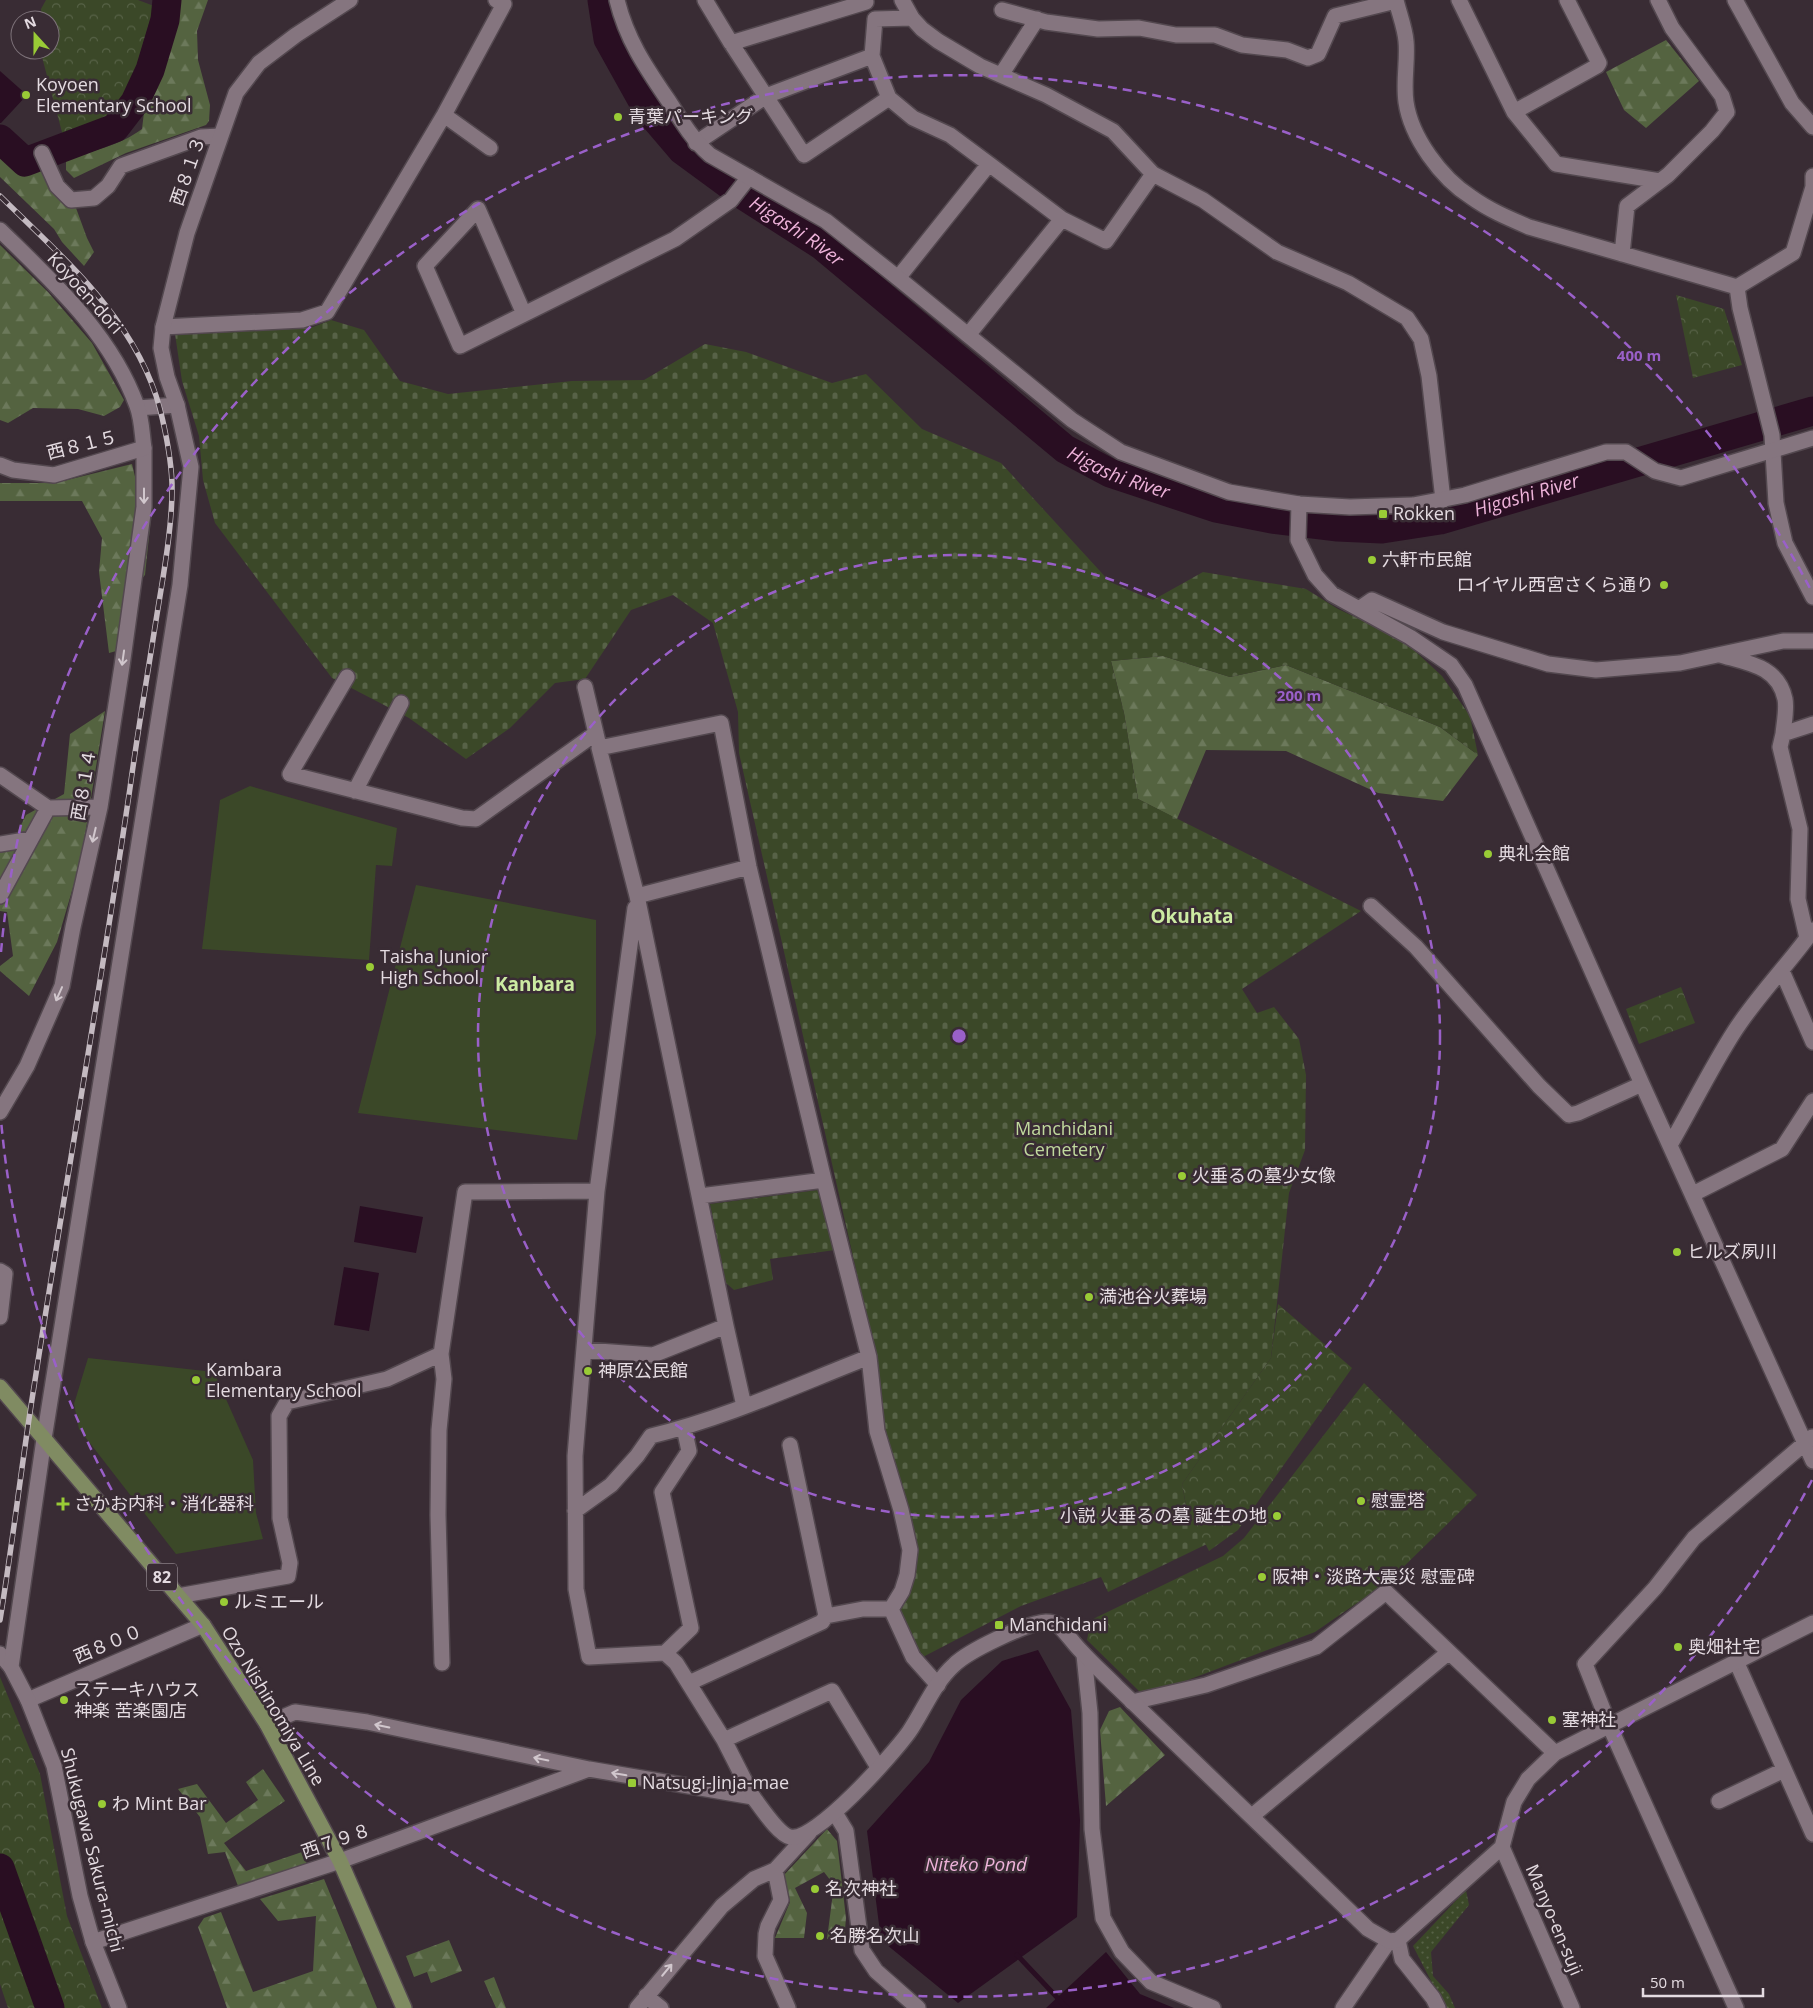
<svg xmlns="http://www.w3.org/2000/svg" width="1813" height="2008" viewBox="0 0 1813 2008" font-family="'Open Sans','Noto Sans JP',sans-serif">
<style>
.grass{fill:url(#grass-dots)}
.forest{fill:url(#forest-firs)}
.cemetery{fill:url(#cemetery-stones)}
.park{fill:url(#park-crowns)}
.pitch{fill:#3b4828}
.water{fill:#290e22}
.lines{fill:none;stroke-linecap:round;stroke-linejoin:round}
.stream{stroke:#290e22;stroke-width:5}
.river{stroke:#290e22;stroke-width:29}
.minor-casing{stroke:#53484f;stroke-width:18}
.tertiary-casing{stroke:#53484f;stroke-width:18}
.primary-casing{stroke:#53484f;stroke-width:18}
.minor{stroke:#85757f;stroke-width:15}
.tertiary{stroke:#85757f;stroke-width:15}
.primary{stroke:#808b62;stroke-width:15}
.rail-casing{stroke:#c4bac1;stroke-width:5.5}
.rail{stroke:#392c34;stroke-width:4;stroke-dasharray:11;stroke-linecap:butt}
.oneway{stroke:#d1c7cd}
.ring{fill:none;stroke:#9a60c9;stroke-width:2.5;stroke-dasharray:9 6}
.poi-dot{fill:#99cb36;stroke:#392c34;stroke-width:2}
.labels{text-anchor:middle;stroke-width:5;stroke-linejoin:round;paint-order:stroke}
.shield{fill:#392c34;stroke:#b1a6ad;stroke-width:1}
.shield-label{font-size:16px;font-weight:bold;fill:#e4dbe1}
.poi-label{font-size:18px;fill:#e4dbe1;stroke:#392c34;text-anchor:start}
.street-label{font-size:18px;fill:#e4dbe1;stroke:#392c34}
.park-label{font-size:18px;fill:#c0d99d;stroke:#392c34}
.water-label{font-size:19px;font-style:italic;fill:#edb2d9;stroke:#392c34}
.neighbourhood-label{font-size:19px;font-weight:bold;fill:#cceba2;stroke:#392c34}
.centre{fill:#9a60c9;stroke:#392c34;stroke-width:2.5}
.ring-label{font-size:15px;text-anchor:middle;font-weight:bold;fill:#9a60c9;stroke:#392c34;stroke-width:5;stroke-linejoin:round;paint-order:stroke}
</style>
<defs>
<pattern id="grass-dots" width="8" height="8" patternUnits="userSpaceOnUse" patternTransform="scale(1.25)"><rect width="8" height="8" fill="#3b4828"/><path d="M2 2h.1M6 6h.1" fill="none" stroke="#576247" stroke-width="1.8" stroke-linecap="round"/></pattern>
<pattern id="forest-firs" width="22" height="20" patternUnits="userSpaceOnUse" patternTransform="scale(1.25)"><rect width="22" height="20" fill="#546340"/><path d="M5 1l3.5 6h-7zM16 11l3.5 6h-7z" fill="#6c795b"/></pattern>
<pattern id="cemetery-stones" width="16" height="16" patternUnits="userSpaceOnUse" patternTransform="scale(1.25)"><rect width="16" height="16" fill="#3b4828"/><path d="M2 7V4a2 2 0 0 1 4 0v3zM10 15v-3a2 2 0 0 1 4 0v3z" fill="#576247"/></pattern>
<pattern id="park-crowns" width="20" height="18" patternUnits="userSpaceOnUse" patternTransform="scale(1.25)"><rect width="20" height="18" fill="#3b4828"/><path d="M2 6a3 3 0 1 1 6 0M12 15a3 3 0 1 1 6 0" fill="none" stroke="#576247"/></pattern>
</defs>
<rect width="100%" height="100%" fill="#392c34"/>
<path class="grass" d="M 1466,1890 L 1469,1905 L 1431,1952 L 1433,1976 L 1449,1994 L 1455,2008 L 1445,2008 L 1413,1946 Z"/>
<path class="forest" d="M 176,0 L 208,0 L 197,31 L 198,60 L 210,105 L 209,121 L 206,125 L 126,153 L 74,178 L 66,170 L 66,158 C 93,151 119,146 142,129 L 148,79 Z
M 1666,40 L 1699,81 L 1646,128 L 1624,110 L 1606,72 Z
M 0,135 L 24,158 L 35,152 L 62,203 L 76,208 L 87,238 L 94,252 L 84,266 L 62,242 L 54,229 L 0,177 Z
M 0,245 L 48,292 L 92,343 L 124,400 L 120,407 L 104,416 L 78,409 L 33,408 L 8,423 L 0,420 Z
M 132,464 L 137,485 L 152,508 L 145,575 L 127,595 L 120,650 L 109,653 L 99,572 L 102,538 L 82,501 L 0,501 L 0,483 L 55,483 Z
M 1163,656 L 1230,677 L 1286,665 L 1440,727 L 1478,755 L 1443,801 L 1378,793 L 1286,751 L 1206,750 L 1177,819 L 1138,799 L 1124,713 L 1111,661 Z
M 105,711 L 81,860 L 57,942 L 29,996 L 0,971 L 0,966 L 13,956 L 7,912 L 0,911 L 0,846 L 15,837 L 26,815 L 64,794 L 70,734 Z
M 1120,1707 L 1165,1755 L 1106,1806 L 1100,1730 L 1109,1711 Z
M 263,1769 L 285,1801 L 224,1843 L 246,1871 L 302,1852 L 307,1864 L 238,1886 L 225,1852 L 208,1854 L 200,1817 L 178,1789 L 197,1784 L 226,1823 L 258,1800 L 246,1782 Z
M 827,1829 L 837,1841 L 846,1918 L 844,1941 L 827,1939 L 834,1885 L 824,1872 L 795,1888 L 807,1913 L 804,1938 L 775,1938 L 790,1902 L 784,1875 Z
M 324,1879 L 377,2008 L 227,2008 L 198,1927 L 204,1918 L 221,1912 L 253,1992 L 313,1971 L 316,1916 L 278,1921 L 260,1899 Z
M 449,1940 L 462,1971 L 431,1983 L 427,1972 L 414,1977 L 406,1956 Z
M 494,1977 L 506,2008 L 496,2008 L 484,1981 Z"/>
<path class="cemetery" d="M 331,320 L 364,330 L 400,381 L 448,394 L 572,381 L 644,380 L 705,344 L 746,352 L 832,383 L 866,374 L 922,429 L 1001,463 L 1110,582 L 1153,600 L 1203,572 L 1306,589 L 1338,609 L 1402,639 L 1442,676 L 1470,716 L 1478,755 L 1440,727 L 1286,665 L 1230,677 L 1163,656 L 1111,661 L 1124,713 L 1138,799 L 1361,911 L 1242,989 L 1257,1013 L 1274,1007 L 1299,1039 L 1306,1075 L 1305,1150 L 1289,1193 L 1271,1358 L 1182,1484 L 1186,1506 L 1207,1544 L 1108,1592 L 1101,1577 L 1021,1606 L 921,1658 L 898,1610 L 916,1575 L 907,1510 L 884,1431 L 876,1358 L 739,753 L 738,712 L 713,623 L 673,595 L 631,610 L 585,679 L 555,683 L 510,728 L 466,759 L 409,718 L 332,678 L 215,523 L 203,480 L 199,436 L 182,381 L 175,334 L 313,327 Z
M 818,1190 L 835,1250 L 770,1259 L 773,1280 L 734,1290 L 726,1283 L 710,1204 Z"/>
<path class="park" d="M 46,0 L 138,0 L 154,6 L 127,99 L 115,113 L 63,136 L 42,57 L 42,50 L 50,50 L 50,20 L 42,20 L 41,9 Z
M 1676,295 L 1724,309 L 1742,365 L 1693,378 Z
M 1681,987 L 1695,1023 L 1639,1044 L 1626,1009 Z
M 1278,1304 L 1352,1368 L 1238,1530 L 1209,1551 L 1186,1505 L 1182,1484 L 1271,1358 Z
M 1364,1383 L 1477,1495 L 1389,1581 L 1315,1632 L 1180,1683 L 1141,1693 L 1087,1640 L 1091,1620 L 1223,1556 L 1244,1538 Z
M 0,1677 L 40,1774 L 67,1916 L 102,2008 L 8,2008 L 0,1984 Z"/>
<path class="pitch" d="M 250,786 L 397,828 L 392,866 L 376,865 L 369,960 L 202,949 L 220,800 Z
M 416,885 L 596,920 L 596,1034 L 577,1140 L 358,1113 Z
M 88,1358 L 214,1372 L 253,1460 L 256,1513 L 263,1539 L 176,1554 L 79,1429 L 74,1404 Z"/>
<path class="water" d="M 0,71 L 27,95 L 1,123 L 0,123 Z
M 360,1206 L 423,1217 L 416,1253 L 354,1242 Z
M 344,1267 L 379,1273 L 369,1331 L 334,1325 Z
M 1038,1650 L 1071,1710 L 1080,1820 L 1077,1917 L 958,2003 L 881,1940 L 867,1831 L 929,1762 L 961,1700 L 1002,1661 Z
M 1106,1952 L 1140,1994 L 1174,2008 L 1046,2008 Z"/>
<g class="lines">
<path class="stream" d="M 1017,1955 L 1067,2008"/>
<g class="river">
<path id="s1" d="M 602,0 L 608,39 L 647,109 L 682,150 L 746,197 L 821,245 L 1065,449 L 1110,473 L 1216,508 L 1272,519 L 1338,527 L 1382,529 L 1440,520 L 1813,411"/>
<path d="M 0,139 L 25,162 L 115,128 L 135,102 L 150,70 L 165,20 L 167,0"/>
<path d="M 0,1868 L 50,2008"/>
</g>
<g class="minor-casing">
<path id="minor" d="M 705,0 L 731,43 L 804,155 L 889,98
M 902,0 L 912,18 L 922,29 L 938,41 L 980,66 L 1046,95 L 1113,131 L 1153,174 L 1203,200 L 1277,252 L 1348,283 L 1407,318 L 1421,339 L 1429,376 L 1443,500
M 1396,0 C 1399,13 1405,28 1406,41 C 1408,60 1403,81 1406,102 C 1411,137 1441,178 1471,197 C 1489,210 1508,218 1529,227 L 1737,287 L 1740,308 L 1772,435 L 1776,503 L 1785,543 L 1813,597
M 1459,0 L 1514,112 L 1556,164 L 1660,181
M 1735,0 L 1792,103 L 1813,127
M 1002,10 L 1046,22 L 1098,29 L 1139,28 L 1176,35 L 1215,35 L 1242,45 L 1287,50 L 1308,58 L 1318,54 L 1335,16 L 1396,1
M 731,43 L 866,2
M 872,56 L 889,98 L 913,118 L 950,135 L 989,164 L 898,278
M 1001,75 L 1037,19
M 1514,112 L 1597,66 L 1599,63 L 1567,0
M 444,115 L 490,148
M 696,143 L 766,96 L 872,56 L 875,19 L 912,18
M 42,153 L 57,186 L 71,200 L 94,198 L 108,186 L 121,166 L 201,137 L 220,136
M 1062,219 L 1106,241 L 1153,174
M 1622,254 L 1627,206 L 1668,175 L 1712,131 L 1727,112 L 1722,96 L 1672,28 L 1658,0
M 1737,287 L 1793,253 L 1813,187 L 1813,176
M 524,314 L 478,209 L 425,266 L 460,346 L 675,239 L 731,200 L 749,177
M 163,327 L 302,320 L 327,312 L 444,115 L 504,4 L 496,0
M 968,335 L 1062,219 L 989,164
M 138,408 L 177,405
M 1299,504 L 1298,540 L 1315,575 L 1332,594 L 1410,637 L 1451,665 L 1465,685 L 1642,1084 L 1813,1461
M 1359,609 L 1372,600 L 1443,632 L 1548,664 L 1596,670 L 1680,663 L 1783,641 L 1813,641
M 1720,655 C 1748,663 1778,666 1785,699 C 1787,709 1784,723 1783,734 L 1813,724
M 347,677 L 290,774 L 462,818 L 476,819 L 596,733
M 585,687 L 598,742
M 1783,734 L 1780,747 L 1800,829 L 1798,899 L 1807,938
M 0,775 L 48,808 L 100,807
M 355,791 L 401,703
M 0,844 L 31,839
M 0,896 L 48,808
M 637,896 L 749,867
M 1371,906 L 1416,947 L 1539,1086 L 1569,1115 L 1578,1113 L 1642,1084
M 635,908 L 597,1191 L 575,1456 L 576,1589 L 589,1657 L 665,1653 L 676,1663 L 724,1740 L 753,1797
M 1782,971 L 1813,1042
M 0,1112 L 27,1066 L 62,986 L 73,927 L 100,807 L 122,666 L 144,507 L 144,448
M 1670,1145 C 1692,1107 1711,1068 1734,1032 C 1757,996 1788,965 1813,930
M 1693,1194 L 1782,1149 L 1813,1101
M 700,1196 L 824,1180
M 0,1271 L 5,1274 L 0,1317
M 584,1350 L 653,1355 L 726,1326
M 744,1406 L 726,1326 L 637,896 L 599,748 L 721,723 L 749,867 L 824,1180 L 869,1357 L 877,1431 L 901,1510 L 910,1550 L 907,1575 L 902,1591 L 891,1609
M 790,1445 L 826,1616
M 575,1511 L 611,1485 L 637,1456 L 651,1436 C 726,1418 797,1385 869,1357
M 178,1596 L 288,1576 L 290,1563 L 280,1518 L 279,1416 L 287,1402 L 387,1379 L 441,1354
M 891,1609 L 913,1657 L 938,1685
M 665,1653 L 691,1628 L 662,1492 L 689,1451 L 684,1428
M 0,1654 L 11,1667
M 1084,1655 L 1090,1713 L 1092,1829 L 1103,1918 L 1122,1952 L 1151,1982 L 1213,2008
M 1736,1661 L 1813,1834
M 442,1663 L 438,1515 L 439,1430 L 444,1379 L 441,1354 L 465,1192 L 597,1191
M 689,1683 L 822,1622 L 826,1616 L 863,1609 L 891,1609
M 28,1700 L 203,1625
M 1132,1702 L 1206,1685 L 1316,1647 L 1386,1592 L 1449,1652
M 267,1724 L 295,1712 L 367,1722 L 589,1769 L 753,1797
M 724,1740 L 832,1691 L 878,1767
M 1719,1801 L 1784,1770
M 835,1813 L 846,1831 L 862,1950 L 876,1971 L 918,2008
M 1252,1816 L 1449,1652 L 1555,1753
M 775,1870 L 781,1900 L 768,1926 L 766,1934 L 765,1956 L 788,2008
M 1398,1940 L 1402,1959 L 1433,1998 L 1438,2008
M 93,1942 L 340,1861 L 589,1769
M 646,1996 L 661,2008
M 637,2008 L 722,1906 L 754,1879 L 775,1870 L 809,1833
M 1343,2008 L 1389,1941
M 1736,2008 L 1610,1727 L 1585,1664 L 1655,1588 L 1694,1538 L 1812,1437"/>
</g>
<g class="tertiary-casing">
<path id="tertiary" d="M 617,0 C 627,41 647,69 670,103 C 682,122 693,140 710,155 L 826,221 L 898,278 L 1072,420 L 1121,452 L 1229,492 L 1299,504 L 1350,507 L 1413,505 L 1465,495 L 1606,452 L 1626,452 L 1655,471 L 1681,478 L 1813,438
M 0,230 C 54,283 111,334 137,406 C 142,419 142,435 144,448 L 54,475 L 13,470 L 0,465
M 753,1797 C 761,1807 778,1834 790,1837 C 815,1843 894,1753 909,1732 C 924,1710 934,1683 954,1665 C 968,1651 1026,1623 1046,1622 C 1050,1622 1055,1623 1058,1625 C 1066,1632 1073,1643 1081,1651 C 1092,1663 1105,1675 1117,1687 C 1200,1768 1285,1848 1368,1929 L 1389,1941 L 1398,1940 L 1502,1847 L 1514,1802 L 1528,1779 L 1555,1753 L 1813,1623
M 1502,1847 L 1572,2008
M 119,2008 L 93,1942 L 80,1896 L 54,1766 L 28,1700 L 11,1667 L 44,1439 L 180,585 L 191,467 L 177,405 L 167,377 L 161,348 L 163,327 L 187,233 L 236,93 L 259,63 L 296,35 L 350,0"/>
</g>
<g class="primary-casing">
<path id="primary" d="M 0,1387 L 203,1625 L 267,1724 L 340,1861 L 404,2008"/>
</g>
<use href="#minor" class="minor"/>
<use href="#tertiary" class="tertiary"/>
<use href="#primary" class="primary"/>
<g class="rail-casing">
<path id="rail" d="M 0,196 C 64,259 136,319 160,409 C 166,433 171,459 172,483 C 173,529 161,587 154,633 C 146,684 137,736 130,788 C 99,999 61,1209 29,1419 C 19,1486 11,1553 0,1620"/>
</g>
<use href="#rail" class="rail"/>
</g>
<defs><path id="oneway-shaft" d="M-6 0H5M1.5-3L5.5 0L1.5 3" fill="none" stroke-width="1.6" stroke-linecap="round" stroke-linejoin="round" transform="scale(1.25)"/></defs>
<g class="oneway">
<use href="#oneway-shaft" transform="translate(144 496) rotate(90)"/>
<use href="#oneway-shaft" transform="translate(123 658) rotate(98)"/>
<use href="#oneway-shaft" transform="translate(94 835) rotate(103)"/>
<use href="#oneway-shaft" transform="translate(59 994) rotate(114)"/>
<use href="#oneway-shaft" transform="translate(382 1726) rotate(-168)"/>
<use href="#oneway-shaft" transform="translate(541 1759) rotate(-168)"/>
<use href="#oneway-shaft" transform="translate(619 1774) rotate(-170)"/>
<use href="#oneway-shaft" transform="translate(667 1970) rotate(-50)"/>
</g>
<g class="ring">
<circle cx="959" cy="1036" r="481"/>
<path d="M1812 1480A962 962 0 0 1 1 1120M1 952A962 962 0 0 1 1812 592"/>
</g>
<g class="poi-dot">
<circle cx="26" cy="95" r="5"/>
<circle cx="618" cy="117" r="5"/>
<rect x="1378" y="509" width="10" height="10" rx="2.5"/>
<circle cx="1372" cy="560" r="5"/>
<circle cx="1664" cy="585" r="5"/>
<circle cx="1488" cy="854" r="5"/>
<circle cx="370" cy="967" r="5"/>
<circle cx="1182" cy="1176" r="5"/>
<circle cx="1677" cy="1252" r="5"/>
<circle cx="1089" cy="1297" r="5"/>
<circle cx="588" cy="1371" r="5"/>
<circle cx="196" cy="1380" r="5"/>
<circle cx="1361" cy="1501" r="5"/>
<path d="M60.5 1496.5h5v5h5v5h-5v5h-5v-5h-5v-5h5z"/>
<circle cx="1277" cy="1516" r="5"/>
<circle cx="1262" cy="1577" r="5"/>
<circle cx="224" cy="1602" r="5"/>
<rect x="994" y="1620" width="10" height="10" rx="2.5"/>
<circle cx="1678" cy="1647" r="5"/>
<circle cx="64" cy="1700" r="5"/>
<circle cx="1552" cy="1720" r="5"/>
<rect x="627" y="1778" width="10" height="10" rx="2.5"/>
<circle cx="102" cy="1804" r="5"/>
<circle cx="815" cy="1889" r="5"/>
<circle cx="820" cy="1936" r="5"/>
</g>
<g class="labels">
<rect class="shield" x="147" y="1563.5" width="30" height="27" rx="4"/>
<g class="shield-label">
<text x="162" y="1583">82</text>
</g>
<g class="poi-label">
<text x="36" y="91">Koyoen<tspan x="36" dy="21">Elementary School</tspan></text>
<text x="628" y="123">青葉パーキング</text>
<text x="1393" y="520">Rokken</text>
<text x="1382" y="566">六軒市民館</text>
<text x="1654" y="591" text-anchor="end">ロイヤル西宮さくら通り</text>
<text x="1498" y="860">典礼会館</text>
<text x="380" y="963">Taisha Junior<tspan x="380" dy="21">High School</tspan></text>
<text x="1192" y="1182">火垂るの墓少女像</text>
<text x="1687" y="1258">ヒルズ夙川</text>
<text x="1099" y="1303">満池谷火葬場</text>
<text x="206" y="1376">Kambara<tspan x="206" dy="21">Elementary School</tspan></text>
<text x="598" y="1377">神原公民館</text>
<text x="1371" y="1507">慰霊塔</text>
<text x="74" y="1510">さかお内科・消化器科</text>
<text x="1267" y="1522" text-anchor="end">小説 火垂るの墓 誕生の地</text>
<text x="1272" y="1583">阪神・淡路大震災 慰霊碑</text>
<text x="234" y="1608">ルミエール</text>
<text x="1009" y="1631">Manchidani</text>
<text x="1688" y="1653">奥畑社宅</text>
<text x="74" y="1696">ステーキハウス<tspan x="74" dy="21">神楽 苦楽園店</tspan></text>
<text x="1562" y="1726">塞神社</text>
<text x="642" y="1789">Natsugi-Jinja-mae</text>
<text x="112" y="1810">わ Mint Bar</text>
<text x="825" y="1895">名次神社</text>
<text x="830" y="1942">名勝名次山</text>
</g>
<g class="street-label">
<text transform="translate(188 171) rotate(-71)" y="6">西８１３</text>
<text transform="translate(85 293) rotate(48)" y="6">Koyoen-dori</text>
<text transform="translate(82 445) rotate(-14)" y="6">西８１５</text>
<text transform="translate(84 785) rotate(-80)" y="6">西８１４</text>
<text transform="translate(108 1644) rotate(-23)" y="6">西８００</text>
<text transform="translate(273 1706) rotate(59)" y="6">Ozo Nishinomiya Line</text>
<text transform="translate(336 1841) rotate(-19)" y="6">西７９８</text>
<text transform="translate(92 1850) rotate(76)" y="6">Shukugawa Sakura-michi</text>
<text transform="translate(1554 1920) rotate(67)" y="6">Manyo-en-suji</text>
</g>
<g class="park-label">
<text x="1064" y="1135">Manchidani<tspan x="1064" dy="21">Cemetery</tspan></text>
</g>
<g class="water-label">
<text dy="7" stroke="none"><textPath href="#s1" startOffset="314">Higashi River</textPath></text>
<text dy="7" stroke="none"><textPath href="#s1" startOffset="719">Higashi River</textPath></text>
<text dy="7" stroke="none"><textPath href="#s1" startOffset="1139">Higashi River</textPath></text>
<text x="976" y="1871">Niteko Pond</text>
</g>
<g class="neighbourhood-label">
<text x="1192" y="923">Okuhata</text>
<text x="535" y="991">Kanbara</text>
</g>
</g>
<circle cx="959" cy="1036" r="8" class="centre"/>
<g class="ring-label">
<text x="1639" y="361">400 m</text>
<text x="1299" y="701">200 m</text>
</g>
<g transform="translate(35 35) rotate(339)"><circle r="24" fill="#392c34" stroke="#7d7279"/>
<path d="M0-4L9 19L0 12L-9 19Z" fill="#99cb36"/>
<text y="-8" font-size="14" font-weight="bold" text-anchor="middle" fill="#e4dbe1">N</text>
</g>
<path d="M1643 1988v8h120v-8" fill="none" stroke="#e4dbe1" stroke-width="2.5"/>
<text x="1650" y="1988" font-size="15" fill="#e4dbe1" stroke="#392c34" stroke-width="4" paint-order="stroke">50 m</text>
</svg>
